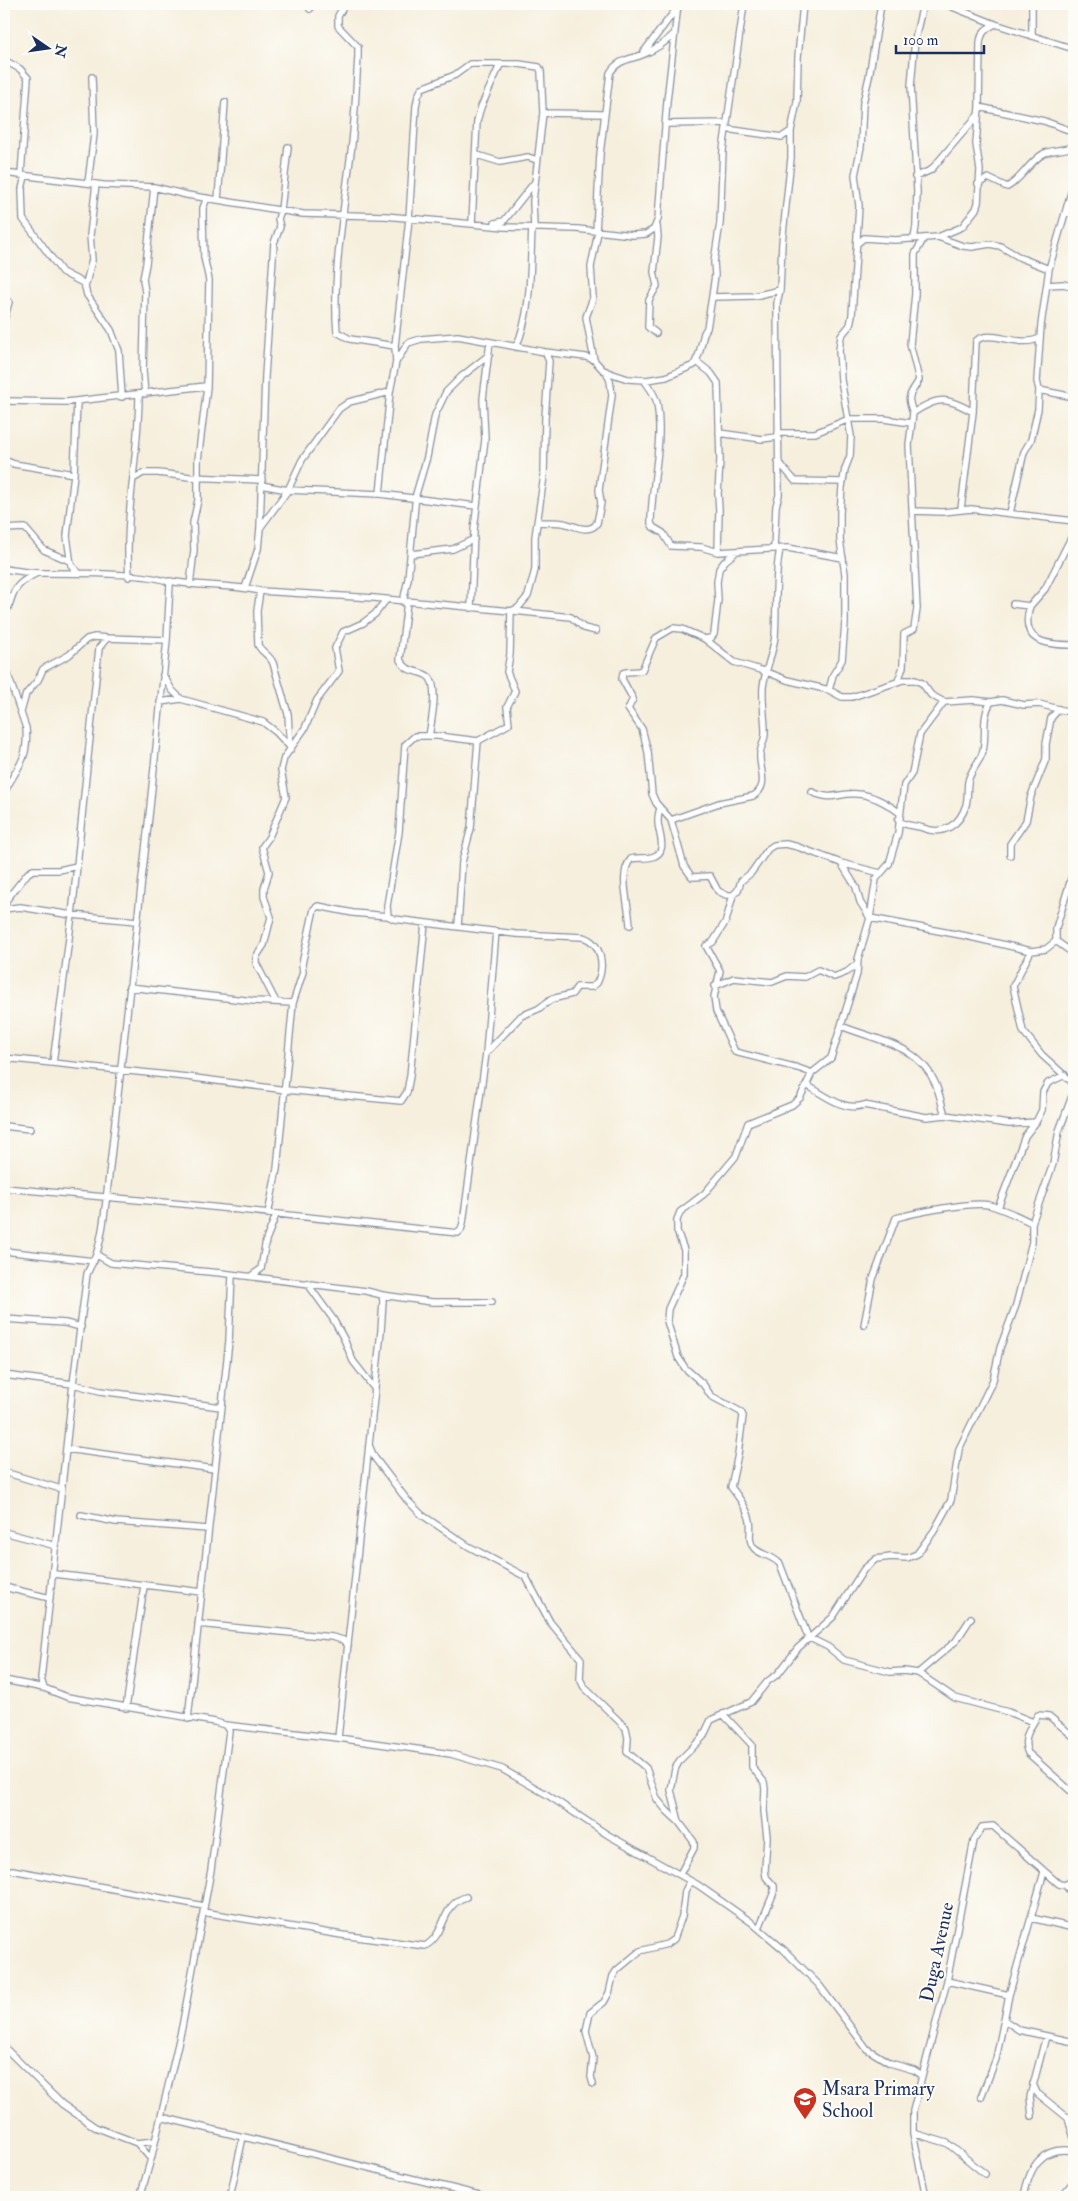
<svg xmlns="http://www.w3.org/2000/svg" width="1078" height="2201" viewBox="0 0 1078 2201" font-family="'IM FELL Double Pica',serif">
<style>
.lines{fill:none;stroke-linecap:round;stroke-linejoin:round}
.street-casing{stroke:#888f9e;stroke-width:8}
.street{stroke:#fff;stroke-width:5.5}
.labels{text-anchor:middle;stroke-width:4;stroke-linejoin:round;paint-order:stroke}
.street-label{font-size:19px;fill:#1b2f5e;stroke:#fdfcf7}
.poi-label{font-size:19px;fill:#1b2f5e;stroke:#fdfcf7;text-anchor:start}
</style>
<rect width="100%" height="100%" fill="#fdfcf7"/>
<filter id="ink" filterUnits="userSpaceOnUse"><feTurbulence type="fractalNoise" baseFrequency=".02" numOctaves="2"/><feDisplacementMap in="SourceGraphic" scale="10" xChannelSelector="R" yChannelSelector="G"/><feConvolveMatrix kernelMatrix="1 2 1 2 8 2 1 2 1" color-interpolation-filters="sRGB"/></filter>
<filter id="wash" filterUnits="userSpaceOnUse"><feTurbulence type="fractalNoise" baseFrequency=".0096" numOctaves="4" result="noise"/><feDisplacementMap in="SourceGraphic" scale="20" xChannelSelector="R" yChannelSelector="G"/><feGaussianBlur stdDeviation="1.12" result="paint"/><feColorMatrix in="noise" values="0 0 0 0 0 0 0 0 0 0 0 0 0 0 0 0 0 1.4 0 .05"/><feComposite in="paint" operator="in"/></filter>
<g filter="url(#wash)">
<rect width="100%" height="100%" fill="#f6efdd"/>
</g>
<g filter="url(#ink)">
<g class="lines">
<g class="street-casing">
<path id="street" d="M 306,4 L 310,9
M 345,4 L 338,16 L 338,26 L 358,47 L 358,57 C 356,88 355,121 351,152 C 344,209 332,276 337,332 L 350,339 L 395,346
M 945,4 L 995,24 L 1074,49
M 166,6 L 167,4
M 1032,36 L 1032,4
M 643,53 L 677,8
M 4,60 L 20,69 L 28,78 L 21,174
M 979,107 L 1044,121 L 1074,132
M 543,113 L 605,114
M 665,124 L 726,123
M 726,129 L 782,137 L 791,131 L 797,102 L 798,57 L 803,4
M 477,155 L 500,162 L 528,157 L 537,160
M 4,173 L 103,185 L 154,187 L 187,195 L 303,214 L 385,216 L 505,227 L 577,229 L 633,235 L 646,234 L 654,229 L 658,219 L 667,101 L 678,4
M 25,176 L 22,189 L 23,219 L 62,272 L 83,283 L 85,287
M 915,177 L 931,170 L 977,116
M 88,183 L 94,134 L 92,77
M 96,184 L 90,235 L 92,260 L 85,287 L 87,295 L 111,330 L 119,351 L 122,397
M 978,184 L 988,178 L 1007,187 C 1020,181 1028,163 1043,154 C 1052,149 1064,151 1074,146
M 218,200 L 225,102
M 1067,212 L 1074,214
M 472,223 L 477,121 L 481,107 L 500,65
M 495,223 L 504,221 L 534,183
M 596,232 L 600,154 L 610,73 C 618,59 630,60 644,54 C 656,49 665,43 674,34
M 938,237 L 962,227 L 976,209 L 978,203 L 980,170 L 976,144 L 979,107 L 980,43 C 981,32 986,29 995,24
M 914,239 L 916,226 L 917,191 L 911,86 L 915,39 L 923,4
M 858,243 L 864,238 L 895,240 L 938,237 L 963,246 L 972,247 L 990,244 L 1000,246 L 1021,258 L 1049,269
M 1047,285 L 1064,284 L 1074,287
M 712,297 L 754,296 L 780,290 L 782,243 L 791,158 L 791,131
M 4,320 L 9,302
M 656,333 L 648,327 L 649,300 L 657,286 L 654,272 L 658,237 L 657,226
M 516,347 C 532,312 530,266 532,228
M 594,360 L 586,317 L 593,298 L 591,267 L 598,232
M 696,361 L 711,373 L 718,383 L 720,460 L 718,494 L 719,510 L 718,552
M 396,362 L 395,346 L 409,219 L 416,106 L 418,96 L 422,88 L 455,75 L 470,64 L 519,64 L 539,67 L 541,71 L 543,113 L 533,201 L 534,228
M 644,380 C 649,387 655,394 657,403 C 664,442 651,484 651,523 L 653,527 L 663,533 L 671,546 L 701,547 L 718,552 L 788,548 L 843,558
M 1039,390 L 1074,397
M 145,394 L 143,371 L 145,292 L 143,279 L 146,264 L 154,187
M 4,401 L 67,402 L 206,386
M 77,401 L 74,474 L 67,536 L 71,565 L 78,572
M 913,413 C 906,394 910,396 919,380 L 910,344 L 915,294 L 915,254 L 924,238
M 719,433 L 762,439 L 777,437
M 778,433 L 815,433 L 849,419 L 884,419 L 911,423
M 4,460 L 14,464 L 74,474
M 778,461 L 795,481 L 843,482
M 133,479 L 143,473 L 158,473 L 190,477 L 262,480
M 261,485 L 288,490 L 380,494 L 476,506
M 380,494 L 390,392 L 396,362 L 408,343 L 421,339 L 458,336 L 545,352 L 586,357 L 594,360 L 603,370 L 610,373 L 628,379 L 646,380 L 666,377 L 694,365 L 699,354 L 704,333 L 707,328 L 712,297 L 715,275 L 714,262 L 720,223 L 723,150 L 744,4
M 961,509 L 973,412 L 976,341 C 991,328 1018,349 1040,338
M 914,511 L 943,512 L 971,509 L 1074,521
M 1010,513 L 1024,452 L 1031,440 L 1038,409 L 1039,390 L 1037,381 L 1041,325 L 1049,269 L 1074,182
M 538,522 C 546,522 555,522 563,523 C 574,525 589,535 597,523 L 601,503 L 599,490 L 612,395 L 610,381 L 606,371
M 260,528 L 288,490 L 302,460 L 339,409 L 349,402 L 390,392
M 4,529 L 25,528 L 44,550 L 70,561
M 774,549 L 776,506 L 779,495 L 777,303 L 780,290
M 411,554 L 453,549 L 474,539
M 4,569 C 15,570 27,573 38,573 C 57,573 162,572 170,584 L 167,640 L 150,807 L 108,1184 C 105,1207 104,1230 97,1252 C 95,1260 90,1266 87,1274 L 73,1384 L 41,1679 L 44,1688 L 67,1697 L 215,1722 L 225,1725 L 229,1731 L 211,1870 L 182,2027 L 151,2159 L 140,2197
M 129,577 C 124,515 139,455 139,394
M 169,581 C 199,587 230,584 260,591 L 374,598 L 511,611 L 518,608 L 528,596 L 535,570 L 535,537 L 544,476 L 545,418 L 549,361 L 545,352
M 190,585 L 194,550 L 193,523 L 198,500 L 198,460 L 207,387 L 209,280 L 204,257 L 203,220 L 203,208 L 207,198
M 245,588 L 258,549 L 260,528 L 265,376 L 274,243 L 280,227 L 278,219 L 281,210 L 288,147
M 260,591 L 257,611 L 258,645 C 262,653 270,655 273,663 L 288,714 L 290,750
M 403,602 L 408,579 L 416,494 L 427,457 L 435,415 L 446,392 L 461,377 L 489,355
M 407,602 L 400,660 C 409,675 419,669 429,677 C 439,686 431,724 429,736
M 1013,604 L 1030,606 L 1045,589 L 1074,532
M 1030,606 C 1019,642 1045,645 1074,645
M 471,608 L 474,530 L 485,439 L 483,399 L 490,342
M 514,611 L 571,617 L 584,628 L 596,631
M 4,614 C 10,608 10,599 14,592 C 19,582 28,578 37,573
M 705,639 L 711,638 L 714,634 L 718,600 L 717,582 L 719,569 L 725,561 L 736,552
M 4,663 L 26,728 C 29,761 17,766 4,793
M 163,675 L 172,690 L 181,699
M 898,681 L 903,667 L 904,634 L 914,629 L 917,609 L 909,445 L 913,413 C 938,396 947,397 973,412
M 829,690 L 833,675 L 842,660 L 845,623 L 845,574 L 840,540 L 840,513 L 842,487 L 845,469 L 850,456 L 851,436 L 841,380 L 839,350 L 841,336 L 850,325 L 852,315 L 859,206 L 855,175 L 861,147 L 863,103 L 869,77 L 881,4
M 160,702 L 181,699 L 263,722 L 276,732 L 289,746
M 944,702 L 920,734 L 912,773 L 904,785 L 898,833 L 889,864 L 876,879 L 870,918 L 858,959 L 857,974 L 831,1058 L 812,1073 L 800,1098 L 792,1105 L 748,1123 L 736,1156 L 704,1194 L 680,1212 L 677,1220 L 677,1231 L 684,1250 L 684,1274 L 668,1309 L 667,1321 L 678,1357 L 685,1368 L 703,1384 L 711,1396 L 741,1412 L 743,1416 L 738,1454 L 731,1487 C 738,1496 748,1510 750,1521 C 752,1531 747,1540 754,1548 C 760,1555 772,1555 780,1564 L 808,1637 L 828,1647 L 844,1660 L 890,1672 L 904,1671 L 918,1673 L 955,1698 L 1008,1712 L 1033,1722
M 991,702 L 973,700 L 944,702 L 931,695 L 922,683 L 915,680 L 903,680 L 852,697 L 842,697 L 829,690 L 787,680 L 767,672 L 734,662 L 705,639 L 682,629 L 673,628 L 656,638 L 642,670 C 636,673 630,670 623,673 L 622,679 L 633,699 L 628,709 L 642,729 L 648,752 L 652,794 L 656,803 L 671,820 L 684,866 L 692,877 L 710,876 L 718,891 L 726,895 L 733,895 L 738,890 L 741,881 L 751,873 L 768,849 L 774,845 L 786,844 L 798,847 L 841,863 L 856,887 L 860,902 L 870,918 L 966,936 L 1031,951 L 1046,949 L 1056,941
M 21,712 L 26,694 L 38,680 L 43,669 L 69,655 L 87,639 L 95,637 L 107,638
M 812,792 C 835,802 837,792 858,794 C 873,795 888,804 900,813
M 671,820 L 719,803 L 753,796 C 770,787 759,768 760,755 C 760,748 765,741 765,733 C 765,718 762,703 763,687 C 765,670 773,654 775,636 C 777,607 774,577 780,549
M 898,820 C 906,827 914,825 923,828 C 943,836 960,825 966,805 C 968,798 967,789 968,782 C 970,771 978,764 982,754 C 988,738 980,718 991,702 L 1002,700 L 1024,705 L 1039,704 L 1074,713
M 1010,855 L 1010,844 L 1026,821 L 1031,796 L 1046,759 L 1046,744 L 1051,718 L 1059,709
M 841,863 L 880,873
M 1074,869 L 1056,928 L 1056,941 L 1074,954
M 733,895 L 726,921 L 713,942 L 706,946 L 720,971 L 714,997 L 716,1011 L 735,1052 L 798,1068 L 812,1073
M 4,903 L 28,873 L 33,870 L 59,870 L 77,866
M 4,909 L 20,907 L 72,915 L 137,921
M 630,925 C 629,905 618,873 631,859 C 638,857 645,859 652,857 C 670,852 657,832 658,820 C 658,816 659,812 660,808
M 458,927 L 462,862 L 471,828 L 478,741
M 1031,951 L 1013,986 L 1023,1031 L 1042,1055 L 1074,1084
M 715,986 L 734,978 L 772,982 L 787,976 L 805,977 L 818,970 L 834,977 L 847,972 L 857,964
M 129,987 L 254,1001 L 293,1003 L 277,1169 L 268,1214
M 276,1002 L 256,963 L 256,957 L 264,945 L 271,917 L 264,897 L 264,889 L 269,872 L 262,847 L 269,837 L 286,797 L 281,770 L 284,758 L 305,728 L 317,700 L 339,671 L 335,648 L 343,632 L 363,623 L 375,614 L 386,600
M 293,1003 L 303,972 L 302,964 L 314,909 L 318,906 L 353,913 L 388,916
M 841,1026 C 878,1041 919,1044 936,1085 C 940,1095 942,1106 945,1115
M 486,1053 L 521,1016 L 538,1009 L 552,999 L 572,994 L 577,987 L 592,987 L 597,983 C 605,967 602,943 583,937 L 516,934 L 394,919 L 388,916 L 387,906 L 399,832 L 405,745 L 415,736 L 438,736 L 478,741 L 509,724 L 507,707 L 515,691 L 507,672 L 510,654 L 511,611
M 4,1058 L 187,1077 L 286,1090 L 401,1101 L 407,1092 L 410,1076 L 425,923
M 53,1063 L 72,915 L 99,648 L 107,638 L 167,640
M 808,1086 C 825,1095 844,1112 864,1105 L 926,1117 L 945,1115 L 1009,1124 L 1036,1122
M 4,1126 L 30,1129
M 4,1188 L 183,1204 L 458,1233 L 461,1230 L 463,1223 L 486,1053 L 496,931
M 998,1208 L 1025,1136 L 1036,1122 L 1042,1110 L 1043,1092 L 1048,1083 L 1065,1075
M 4,1251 L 94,1261
M 97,1255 L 111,1263 L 221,1273 L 366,1291 L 382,1295 L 383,1301 L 381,1331 L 338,1738
M 251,1276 L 261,1269 L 266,1240 L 276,1215
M 307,1283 L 333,1319 L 344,1339 L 353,1361 L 374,1388
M 382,1295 L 432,1302 L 492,1302
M 4,1319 L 65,1323 L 81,1327
M 864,1325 L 873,1279 L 896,1218 C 914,1213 972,1201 989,1205 C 1004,1209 1018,1216 1032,1223
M 4,1375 L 73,1384 L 100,1391 L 221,1407
M 369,1445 L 374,1457 L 407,1500 L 422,1515 L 468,1546 L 526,1577 L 550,1622 L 581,1659 L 580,1679 L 584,1687 L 626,1728 L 628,1738 L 627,1752 L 646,1768 L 657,1799 L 667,1811 L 679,1822 L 694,1842 L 694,1848 L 680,1874
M 66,1449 L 215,1469
M 4,1472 L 61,1489
M 81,1515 L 116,1522 L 208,1529
M 4,1532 L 56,1546
M 54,1574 L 202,1592
M 4,1587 L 50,1598
M 198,1624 L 332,1637 L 343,1640 L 348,1645
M 918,1673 L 956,1641 L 971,1618
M 4,1680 L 44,1688
M 126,1708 L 144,1586
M 723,1714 L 752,1745 L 752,1767 L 764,1782 L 765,1789 L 764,1811 L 767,1837 L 765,1870 L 766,1877 L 774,1886 L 774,1892 L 759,1928
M 188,1719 L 229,1341 L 232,1275
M 225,1725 L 338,1738 L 451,1754 L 502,1769 L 546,1794 L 608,1835 L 698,1885 L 751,1922 L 783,1949 L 819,1985 L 867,2049 L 890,2063 L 914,2070 L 922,2075
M 1074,1737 L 1049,1716 L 1038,1715 C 1031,1726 1021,1740 1028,1753 L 1074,1794
M 679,1822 L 671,1790 L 675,1769 L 680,1760 L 703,1737 L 711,1720 L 751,1702 L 768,1681 L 778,1674 L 798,1648 L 833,1617 L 864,1569 L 876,1559 L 891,1557 L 907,1558 L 917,1554 L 934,1531 L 951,1500 L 959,1449 L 993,1380 L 1000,1348 L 1016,1305 L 1032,1242 L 1032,1223 L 1053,1164 L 1059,1131 L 1074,1091
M 12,1870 L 204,1906
M 1065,1885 L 1074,1895
M 203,1912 L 342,1935 L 425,1946 C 447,1934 440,1905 466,1897
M 1031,1918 L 1074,1928
M 947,1981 L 1009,1995
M 1004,2020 L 1019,2030 L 1074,2042
M 4,2047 L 62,2104 L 95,2127 L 137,2143
M 593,2084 L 591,2077 L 593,2058 L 586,2031 L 590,2013 L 604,2002 L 609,1993 L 613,1976 L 617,1970 L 640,1951 L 667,1944 L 674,1939 L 682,1916 L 685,1891 L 690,1881
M 1033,2084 L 1037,2093 L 1068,2118 L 1074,2138
M 981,2097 L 996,2059 L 1009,1995 L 1044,1872
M 1032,2116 L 1030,2097 L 1046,2036
M 161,2117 L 243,2137 L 230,2197
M 913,2133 L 947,2143 L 985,2174
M 244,2137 L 487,2197
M 151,2159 L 137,2143 L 155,2141
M 926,2197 L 913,2133 L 913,2111 L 947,1981 L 974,1840 L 982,1827 L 993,1826 L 1059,1884 L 1065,1885 L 1074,1880
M 1024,2197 C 1029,2168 1041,2145 1074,2151
M 1061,2197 L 1074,2181"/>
</g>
<use href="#street" class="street"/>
</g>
</g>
<defs>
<g id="school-pin" transform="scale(1.25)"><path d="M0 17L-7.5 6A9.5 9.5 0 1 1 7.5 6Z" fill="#c8321e" stroke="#fdfcf7"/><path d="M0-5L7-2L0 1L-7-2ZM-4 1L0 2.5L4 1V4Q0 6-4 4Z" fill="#fff"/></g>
</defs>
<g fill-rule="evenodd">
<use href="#school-pin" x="805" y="2099"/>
</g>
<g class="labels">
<g class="street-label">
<text transform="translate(936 1952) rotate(-78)" y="7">Duga Avenue</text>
</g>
<g class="poi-label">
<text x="822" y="2095">Msara Primary<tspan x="822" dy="22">School</tspan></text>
</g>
</g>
<rect width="1078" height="2201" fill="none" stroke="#fdfcf7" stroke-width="20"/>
<g transform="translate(48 48) rotate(103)" stroke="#fdfcf7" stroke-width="4" paint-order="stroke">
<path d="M0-4L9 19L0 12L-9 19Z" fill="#1b2f5e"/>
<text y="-8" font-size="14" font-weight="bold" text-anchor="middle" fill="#1b2f5e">N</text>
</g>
<path d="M896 45v8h88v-8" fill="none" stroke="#1b2f5e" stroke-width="2.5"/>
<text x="903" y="45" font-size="15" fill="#1b2f5e" stroke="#fdfcf7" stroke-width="4" paint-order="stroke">100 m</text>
</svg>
